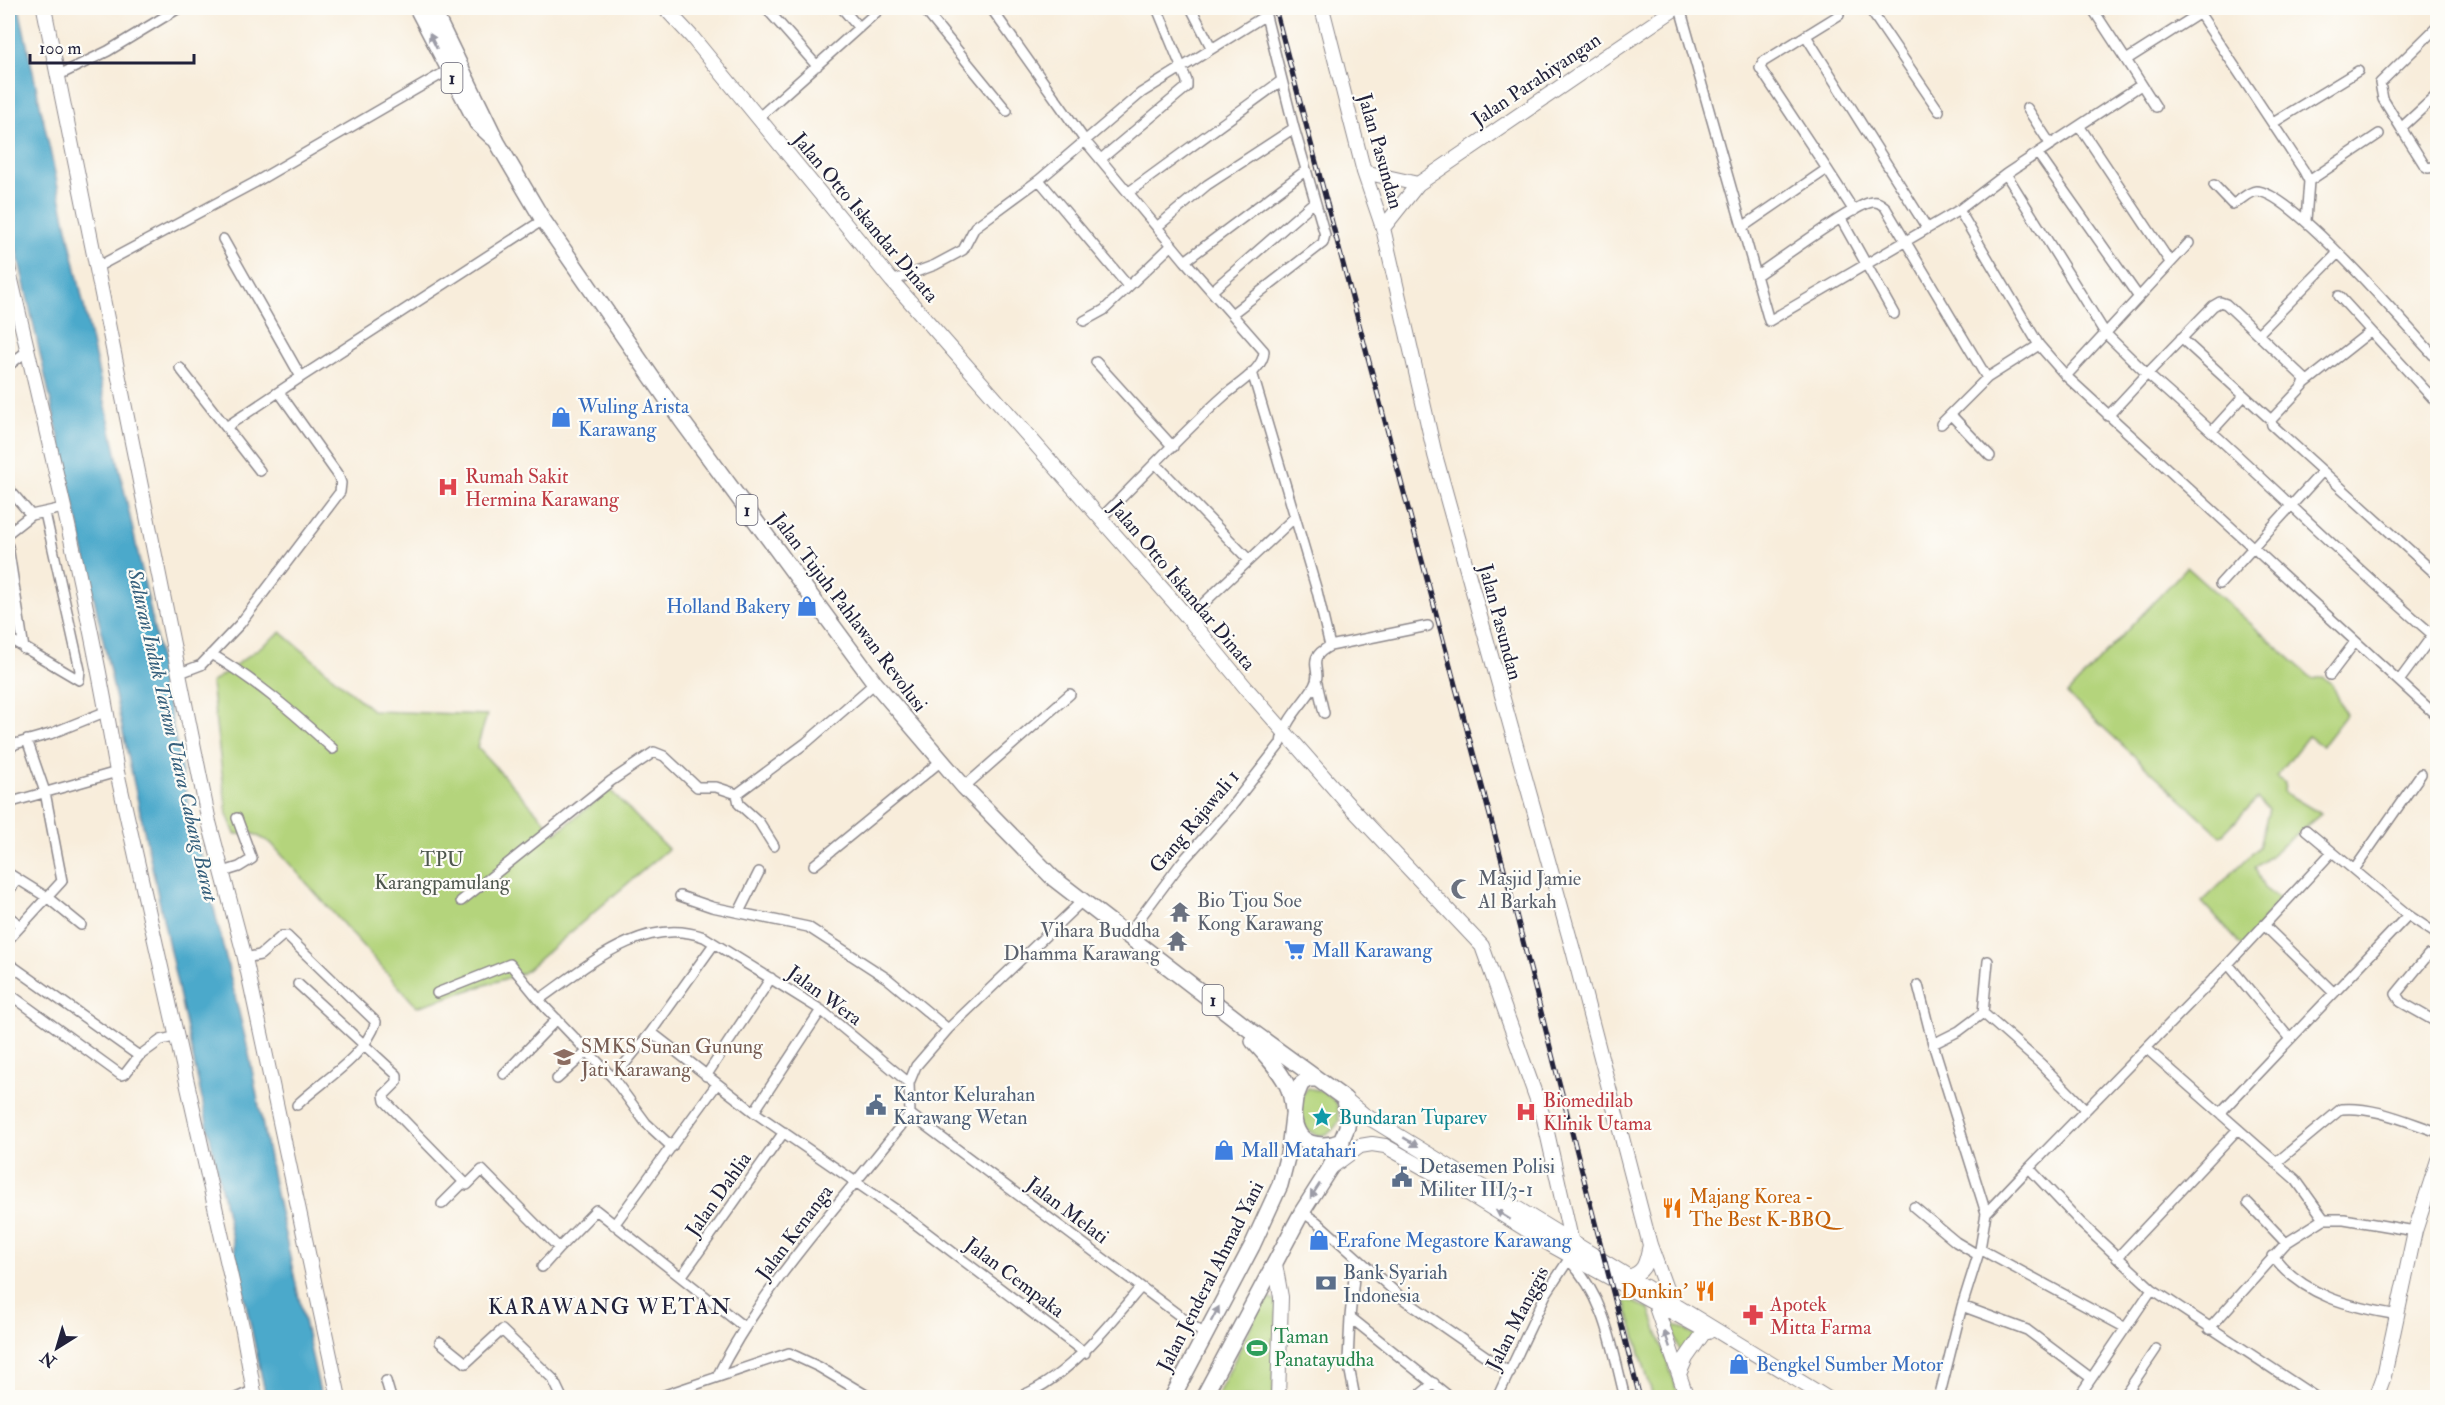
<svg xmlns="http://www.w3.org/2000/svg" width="2445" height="1405" viewBox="0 0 2445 1405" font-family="'IM FELL Double Pica',serif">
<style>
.green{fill:#b4d47c;stroke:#6b7b5c;stroke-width:1.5}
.water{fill:#4ca9cb;stroke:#376683;stroke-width:1.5}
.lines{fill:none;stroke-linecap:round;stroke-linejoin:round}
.street-casing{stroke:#8d888b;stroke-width:12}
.secondary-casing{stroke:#8d888b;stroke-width:16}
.primary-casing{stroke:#8d888b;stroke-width:18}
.street{stroke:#fff;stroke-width:9}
.secondary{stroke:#fff;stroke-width:14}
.primary{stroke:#fff;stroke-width:15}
.rail-casing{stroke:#22223b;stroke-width:5}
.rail{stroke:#fdfcf7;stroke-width:3;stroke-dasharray:9;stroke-linecap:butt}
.oneway{fill:#9c9ca7}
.labels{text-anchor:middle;stroke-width:4.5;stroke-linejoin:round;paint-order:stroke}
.shield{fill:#fdfcf7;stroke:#646373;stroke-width:1.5}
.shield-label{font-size:18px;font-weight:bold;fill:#22223b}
.street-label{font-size:20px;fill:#22223b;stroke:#fdfcf7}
.shop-label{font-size:20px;fill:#366cbe;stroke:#fdfcf7;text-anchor:start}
.health-label{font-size:20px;fill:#be3a42;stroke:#fdfcf7;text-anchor:start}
.park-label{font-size:20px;fill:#4e574e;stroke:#fdfcf7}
.worship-label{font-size:20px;fill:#5b616d;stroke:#fdfcf7;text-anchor:start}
.education-label{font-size:20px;fill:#785e54;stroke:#fdfcf7;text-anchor:start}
.service-label{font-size:20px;fill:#4e5e75;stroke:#fdfcf7;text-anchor:start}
.culture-label{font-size:20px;fill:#0d838f;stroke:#fdfcf7;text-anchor:start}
.food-label{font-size:20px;fill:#c56008;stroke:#fdfcf7;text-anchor:start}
.leisure-label{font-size:20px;fill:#27864d;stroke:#fdfcf7;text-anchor:start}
.water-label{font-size:21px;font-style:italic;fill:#355f7c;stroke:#fdfcf7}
.quarter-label{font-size:22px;letter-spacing:1.5px;fill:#22223b;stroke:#fdfcf7}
</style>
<rect width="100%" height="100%" fill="#fdfcf7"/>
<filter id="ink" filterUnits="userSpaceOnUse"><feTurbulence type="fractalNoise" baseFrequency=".0167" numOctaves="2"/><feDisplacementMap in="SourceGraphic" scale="12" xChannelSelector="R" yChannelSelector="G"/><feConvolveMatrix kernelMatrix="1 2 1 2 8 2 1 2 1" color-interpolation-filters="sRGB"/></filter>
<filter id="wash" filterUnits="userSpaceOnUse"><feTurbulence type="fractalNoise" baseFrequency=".008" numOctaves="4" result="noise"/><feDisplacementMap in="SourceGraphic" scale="24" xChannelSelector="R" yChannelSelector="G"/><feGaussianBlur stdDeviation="1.35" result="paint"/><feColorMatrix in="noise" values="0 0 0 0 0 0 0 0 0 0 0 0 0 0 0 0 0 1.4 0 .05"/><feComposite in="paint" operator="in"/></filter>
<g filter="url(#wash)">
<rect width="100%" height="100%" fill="#f8eddb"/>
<path class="green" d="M 2187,567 L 2313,679 L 2322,677 L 2332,684 L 2346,715 L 2322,746 L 2308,736 L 2276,777 L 2285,783 L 2284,792 L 2321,814 L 2255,868 L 2264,888 L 2279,899 L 2243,947 L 2202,902 L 2259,847 L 2269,809 L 2257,799 L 2221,836 L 2067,694 Z
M 281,632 L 373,711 L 487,715 L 477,747 L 556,833 L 610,790 L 668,849 L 523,973 L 417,1007 L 271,843 L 254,834 L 235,834 L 227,814 L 211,683 Z
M 1308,1088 L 1322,1091 L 1337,1103 L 1339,1121 C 1319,1159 1282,1112 1308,1088 Z
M 1265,1297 L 1277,1302 L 1273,1397 L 1216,1398 Z
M 1624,1298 L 1650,1309 L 1679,1397 L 1653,1397 Z
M 1669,1322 L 1696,1335 L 1682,1357 Z"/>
<path class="water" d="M 8,8 L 19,8 L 151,613 L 184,784 L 249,1054 L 276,1194 L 321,1397 L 266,1397 L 70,486 L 8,212 Z"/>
</g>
<g filter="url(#ink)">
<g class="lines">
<g class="street-casing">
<path id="street" d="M 766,8 L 817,66
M 842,8 L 859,28
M 923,8 L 1007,111
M 991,8 L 1086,142 L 1185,261 L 1264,351 C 1264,369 1238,384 1225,395 C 1182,433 1143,477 1101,518
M 1191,8 L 1211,47
M 1680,8 L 1769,321 L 1959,210 L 2006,174 L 2141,85
M 1869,8 L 1939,111
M 2092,8 L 2126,60
M 2196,8 L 2304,171 L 2309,181 L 2306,220
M 1806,36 L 1927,228
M 59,75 L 108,51 L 179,8
M 2438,94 L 2401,128 L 2425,166 L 2428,168 L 2438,166
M 2156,107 L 2126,60 L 2200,13
M 2027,108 L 2051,145
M 758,118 L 881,8
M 2273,123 L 2358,71
M 2080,127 L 2170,262
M 2401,128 L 2383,99 L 2380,83 L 2438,26
M 2038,154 L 2138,296
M 1101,159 L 1187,87 L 1187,81 L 1157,8
M 1827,169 L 1854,211
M 2006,174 L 2105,333 L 2147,374 L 2213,306 L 2220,302 L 2226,304 L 2305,379 L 2303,386 L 2271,420
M 1039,180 L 1128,286
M 2309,181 L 2379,134
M 2214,185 L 2232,204 C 2240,202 2247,192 2256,191 C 2291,190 2409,330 2438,360
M 1129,192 L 1281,81
M 1959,210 L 2039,345 L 2066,376 L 2438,717
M 1841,219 L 1894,314
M 1744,226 L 1827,169 L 1760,68 L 1763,62 L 1839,15
M 1157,227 L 1207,185 L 1294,128
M 223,239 L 301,377 L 226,427
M 1185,261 L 1305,171
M 97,267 L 254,183 L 447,71
M 1757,275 C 1778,261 1853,205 1872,202 C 1878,201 1881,204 1885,207 L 1987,378 L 2039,345
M 892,281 L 935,265 L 963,250 L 975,227 L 1039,180 L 1141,93 L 1266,15
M 1212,291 L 1314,202
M 1233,313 L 1323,243 L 1325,235 L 1294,128 L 1264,8
M 1084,321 L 1104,310 L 1172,245
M 2371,331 L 2438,404
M 2258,334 L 2337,254
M 2181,338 L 2271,420 L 2272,425 L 2438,576
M 1096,362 L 1173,447
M 8,366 L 27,351
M 180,368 L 260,471
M 1252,372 L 1317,591 L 1330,646
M 2066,376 L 2189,243
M 301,377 L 543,220
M 2305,383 L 2371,331 L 2339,296
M 1951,415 L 1990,456
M 2108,416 L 2147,374 C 2245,458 2335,551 2433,635
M 1941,424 L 1987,378
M 2213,430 L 2244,396
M 1156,464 L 1249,560
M 8,488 L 31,515
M 8,533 L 31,515 L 63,508
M 8,546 L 24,649
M 2220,584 L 2322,472
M 1188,618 L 1295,517
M 8,638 L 79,680 L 80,670 L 45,513
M 211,654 C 257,681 294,713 333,749
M 180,673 L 201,665 L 240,624 L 340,492 L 341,483 L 338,475 L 279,392
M 2330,675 L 2355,642
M 2399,681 L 2438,628
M 1317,683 L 1324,713
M 8,750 L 15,744 L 50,734 L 107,711
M 964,787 L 1070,694
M 737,794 L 739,804 L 759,822 L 774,846
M 8,803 L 117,772
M 2306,830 L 2408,915 L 2438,935
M 814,865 L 941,761
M 2354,870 L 2421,774
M 223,872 L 239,867 L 252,859 L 237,818
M 8,873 L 48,898 L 81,925
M 8,892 L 17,880
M 680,896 L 712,907 L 808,927 L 888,979 L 948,1029
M 461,901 L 611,781 L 654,752 L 664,756 L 697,787 L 716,787 L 737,794 L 807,742 L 875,683
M 739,912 L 759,872
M 8,916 L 20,925
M 2264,925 L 2334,993
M 1128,934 L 1181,863 L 1231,807 L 1281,743 C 1284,720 1303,705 1314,686 C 1324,670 1303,660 1330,646 L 1428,626
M 8,940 L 62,881 L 45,792 L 27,740
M 2438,956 L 2428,955 L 2396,994 L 2401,1002 L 2438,1023
M 245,958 L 260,955 L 282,936 L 287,936 L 376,1022 C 364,1058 323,1080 297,1105
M 1988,961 L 1983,1013 L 2041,1064 L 2085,1109
M 8,963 L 139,1056 L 161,1040 L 178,1036
M 2228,964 L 2290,1039
M 298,984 L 397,1075 L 397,1082 L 384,1095 L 385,1101 L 467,1185 L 482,1170 L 559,1248 L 596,1210 L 744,1327
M 1918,985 L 1933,1044 L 1986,1213 L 1980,1249 L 1962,1306 L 1939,1398
M 8,993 L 121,1075 L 125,1074 L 139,1056
M 437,993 L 510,964 L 545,1007 L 613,1078 L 646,1123 L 672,1147
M 540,999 C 587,966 643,915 704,937 L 821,1010 L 909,1083
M 651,1032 L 754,1112 L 905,1216 L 1085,1353
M 1933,1044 L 1959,1031 L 1983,1013
M 2146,1048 L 2296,1180 L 2324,1219 L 2344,1219 L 2415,1231
M 504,1074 L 557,1019
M 706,1076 L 771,978
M 613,1078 L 651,1032 L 714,944
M 557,1079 L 588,1051
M 754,1112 L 821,1010
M 2220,1113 L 2408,915
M 910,1114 L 1204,1334
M 910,1114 L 909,1083 L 916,1066 L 948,1029 L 1081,902
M 2276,1163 L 2341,1109 C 2374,1106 2407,1122 2438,1132
M 2029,1168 L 2228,964 L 2332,852
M 2248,1203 L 2286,1243
M 442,1204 L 464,1182
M 1914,1207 L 1956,1242 L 1978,1255
M 1302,1212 L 1317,1222 L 1402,1298 L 1510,1373
M 1986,1213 L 2029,1168 L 2081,1223 L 2152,1289 L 2317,1398
M 614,1225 L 717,1084
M 1980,1249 L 2124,1327
M 2273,1256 C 2304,1296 2350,1307 2398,1315
M 1356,1258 L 1350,1317 L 1451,1398
M 2117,1258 L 2238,1129
M 1568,1259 C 1606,1298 1612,1347 1625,1398
M 542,1267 L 559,1248
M 681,1277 L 784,1132
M 1962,1306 L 2027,1330 L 2091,1378
M 1350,1317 L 1348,1361 L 1355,1398
M 2209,1329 L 2286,1243 L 2324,1219
M 440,1342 L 466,1363 L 502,1330 L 553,1379 L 562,1398
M 717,1377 C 764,1282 846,1198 910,1114
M 386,1381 L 391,1398
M 236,1398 L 254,1390
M 656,1398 L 789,1353 L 819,1367 L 871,1398
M 1014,1398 C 1062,1385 1109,1325 1140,1288
M 1416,1398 L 1434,1383
M 1497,1398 L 1546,1294 L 1571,1256
M 2078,1398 L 2152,1289
M 2123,1398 L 2156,1349"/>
</g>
<g class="secondary-casing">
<path id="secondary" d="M 44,8 L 209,822 L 245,958 L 339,1398
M 665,8 L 692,37 L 892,281 L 1188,618 L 1246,688 L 1346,802 L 1482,946 L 1544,1119 L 1571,1239
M 1322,8 L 1364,172 L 1383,228 L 1435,455 L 1573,950 L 1650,1245 L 1670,1300
M 1364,172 L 1418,184
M 1383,228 L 1418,184 L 1676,8
M 8,267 C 47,435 89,603 117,772 L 243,1331 L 255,1398
M 1345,1099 L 1363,1114 L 1827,1398
M 1330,1168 L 1360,1146 L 1372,1144 L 1385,1146 L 1453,1184 L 1551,1245 L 1708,1332
M 1275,1264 L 1281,1297 L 1278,1398
M 1628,1277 C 1646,1272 1646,1262 1650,1245
M 1655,1304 L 1687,1398
M 1679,1374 L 1686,1358 L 1705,1331
M 2376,1398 L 2384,1376 L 2415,1231 L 2438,1160"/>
</g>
<g class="primary-casing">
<path id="primary" d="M 417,8 L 477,123 L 493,138
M 432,8 L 497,142 L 543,220 L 682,421 L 875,683 L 964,787 L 1053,878 L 1250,1030 L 1345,1099 L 1348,1118 L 1347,1127 L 1330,1168 L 1302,1212 L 1203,1398
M 1253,1041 C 1265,1054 1279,1069 1287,1085 C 1295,1100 1291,1117 1297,1130 C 1304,1148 1328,1147 1342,1141
M 1172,1398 L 1252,1246 L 1280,1185 L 1289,1150 L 1295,1099 L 1301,1084 L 1308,1079 L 1317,1079"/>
</g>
<use href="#street" class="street"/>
<use href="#secondary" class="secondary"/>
<use href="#primary" class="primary"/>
<g class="rail-casing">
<path id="rail" d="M 1275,8 L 1515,910 L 1640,1398"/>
</g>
<use href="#rail" class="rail"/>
</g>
<defs><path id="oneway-solid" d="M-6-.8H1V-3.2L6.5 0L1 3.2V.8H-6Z" transform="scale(1.5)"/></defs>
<g class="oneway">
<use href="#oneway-solid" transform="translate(433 41) rotate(-116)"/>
<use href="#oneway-solid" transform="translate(1411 1142) rotate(31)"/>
<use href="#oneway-solid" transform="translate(1315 1191) rotate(123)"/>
<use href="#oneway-solid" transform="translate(1503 1215) rotate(-148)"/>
<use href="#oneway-solid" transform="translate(1215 1314) rotate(-62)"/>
<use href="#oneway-solid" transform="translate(1667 1339) rotate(-109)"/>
</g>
</g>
<defs>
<g id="shop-bare" transform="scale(1.62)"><path d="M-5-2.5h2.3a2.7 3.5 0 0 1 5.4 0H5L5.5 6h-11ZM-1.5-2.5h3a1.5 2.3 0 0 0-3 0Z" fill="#3f7fe0" stroke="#fdfcf7" stroke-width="2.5" paint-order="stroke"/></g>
<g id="hospital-bare" transform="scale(1.62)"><path d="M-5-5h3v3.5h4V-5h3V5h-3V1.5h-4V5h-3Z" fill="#e0444e" stroke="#fdfcf7" stroke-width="2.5" paint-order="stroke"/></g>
<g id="mosque-bare" transform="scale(1.62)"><path d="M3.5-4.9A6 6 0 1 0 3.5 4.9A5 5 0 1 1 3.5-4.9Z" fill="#6b7280" stroke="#fdfcf7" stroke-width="2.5" paint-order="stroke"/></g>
<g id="temple-bare" transform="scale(1.62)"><path d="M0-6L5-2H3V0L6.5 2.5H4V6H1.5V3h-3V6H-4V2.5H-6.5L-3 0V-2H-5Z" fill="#6b7280" stroke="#fdfcf7" stroke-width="2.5" paint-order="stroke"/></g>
<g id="supermarket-bare" transform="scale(1.62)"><path d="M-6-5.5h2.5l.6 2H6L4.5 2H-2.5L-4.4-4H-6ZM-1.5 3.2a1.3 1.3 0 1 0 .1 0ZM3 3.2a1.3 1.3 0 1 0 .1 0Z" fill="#3f7fe0" stroke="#fdfcf7" stroke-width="2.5" paint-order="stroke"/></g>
<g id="school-bare" transform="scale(1.62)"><path d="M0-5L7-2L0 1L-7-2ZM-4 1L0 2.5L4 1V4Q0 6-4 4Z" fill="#8d6e63" stroke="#fdfcf7" stroke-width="2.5" paint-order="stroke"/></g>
<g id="civic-bare" transform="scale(1.62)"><path d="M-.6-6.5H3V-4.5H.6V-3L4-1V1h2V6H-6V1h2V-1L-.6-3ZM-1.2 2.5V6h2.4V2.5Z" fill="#5c6f8a" stroke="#fdfcf7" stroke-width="2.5" paint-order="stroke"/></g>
<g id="sight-bare" transform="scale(1.62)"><path d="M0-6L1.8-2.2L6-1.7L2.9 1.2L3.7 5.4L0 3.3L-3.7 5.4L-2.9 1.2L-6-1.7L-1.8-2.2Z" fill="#0f9aa8" stroke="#fdfcf7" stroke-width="2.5" paint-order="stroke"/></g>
<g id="restaurant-bare" transform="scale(1.62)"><path d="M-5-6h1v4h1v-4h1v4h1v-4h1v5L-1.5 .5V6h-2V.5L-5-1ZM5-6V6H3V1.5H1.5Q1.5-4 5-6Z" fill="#e8710a" stroke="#fdfcf7" stroke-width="2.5" paint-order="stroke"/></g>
<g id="bank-bare" transform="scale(1.62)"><path d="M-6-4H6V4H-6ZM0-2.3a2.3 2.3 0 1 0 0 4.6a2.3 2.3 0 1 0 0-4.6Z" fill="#5c6f8a" stroke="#fdfcf7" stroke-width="2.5" paint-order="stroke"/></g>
<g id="pharmacy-bare" transform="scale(1.62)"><path d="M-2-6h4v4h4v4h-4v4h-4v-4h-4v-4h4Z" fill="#e0444e" stroke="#fdfcf7" stroke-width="2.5" paint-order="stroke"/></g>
<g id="stadium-bare" transform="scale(1.62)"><path d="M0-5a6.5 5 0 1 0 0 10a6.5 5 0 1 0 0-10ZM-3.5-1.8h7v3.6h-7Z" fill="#2e9e5b" stroke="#fdfcf7" stroke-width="2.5" paint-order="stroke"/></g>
</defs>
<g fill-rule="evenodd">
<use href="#shop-bare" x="561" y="417"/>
<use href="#hospital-bare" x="448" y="487"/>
<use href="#shop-bare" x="807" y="606"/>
<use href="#mosque-bare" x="1461" y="889"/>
<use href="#temple-bare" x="1180" y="912"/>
<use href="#temple-bare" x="1177" y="941"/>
<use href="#supermarket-bare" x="1295" y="950"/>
<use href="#school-bare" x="564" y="1057"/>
<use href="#civic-bare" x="876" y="1105"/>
<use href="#hospital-bare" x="1526" y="1112"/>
<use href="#sight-bare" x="1322" y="1117"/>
<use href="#shop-bare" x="1224" y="1150"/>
<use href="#civic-bare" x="1402" y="1177"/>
<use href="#restaurant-bare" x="1672" y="1208"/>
<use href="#shop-bare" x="1319" y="1240"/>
<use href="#bank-bare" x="1326" y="1283"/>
<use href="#restaurant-bare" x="1705" y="1291"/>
<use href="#pharmacy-bare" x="1753" y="1315"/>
<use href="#stadium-bare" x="1257" y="1348"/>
<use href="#shop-bare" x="1739" y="1364"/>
</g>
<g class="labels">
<g class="shield">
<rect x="441.5" y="63" width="21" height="30" rx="4.5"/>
<rect x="736.5" y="495" width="21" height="30" rx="4.5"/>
<rect x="1202.5" y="985" width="21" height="30" rx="4.5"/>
</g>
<g class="shield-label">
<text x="452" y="84">1</text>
<text x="747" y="516">1</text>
<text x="1213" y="1006">1</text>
</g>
<g class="street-label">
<text transform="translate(1536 79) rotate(-34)" y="7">Jalan Parahiyangan</text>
<text transform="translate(1381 151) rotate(74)" y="7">Jalan Pasundan</text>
<text transform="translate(866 217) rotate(50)" y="7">Jalan Otto Iskandar Dinata</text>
<text transform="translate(1183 585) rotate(50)" y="7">Jalan Otto Iskandar Dinata</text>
<text transform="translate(850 612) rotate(53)" y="7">Jalan Tujuh Pahlawan Revolusi</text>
<text transform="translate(1501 622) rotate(75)" y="7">Jalan Pasundan</text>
<text transform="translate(1194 821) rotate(-50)" y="7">Gang Rajawali 1</text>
<text transform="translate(825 995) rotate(36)" y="7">Jalan Wera</text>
<text transform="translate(718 1194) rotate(-55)" y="7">Jalan Dahlia</text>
<text transform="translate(1068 1210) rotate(37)" y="7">Jalan Melati</text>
<text transform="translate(794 1232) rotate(-53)" y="7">Jalan Kenanga</text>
<text transform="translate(1210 1276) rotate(-63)" y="7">Jalan Jenderal Ahmad Yani</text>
<text transform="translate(1015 1277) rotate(37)" y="7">Jalan Cempaka</text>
<text transform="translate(1517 1318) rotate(-63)" y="7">Jalan Manggis</text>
</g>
<g class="shop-label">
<text x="578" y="413">Wuling Arista<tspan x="578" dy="23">Karawang</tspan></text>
<text x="790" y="613" text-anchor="end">Holland Bakery</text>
<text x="1312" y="957">Mall Karawang</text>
<text x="1241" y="1157">Mall Matahari</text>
<text x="1336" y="1247">Erafone Megastore Karawang</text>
<text x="1756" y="1371">Bengkel Sumber Motor</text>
</g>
<g class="health-label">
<text x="465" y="483">Rumah Sakit<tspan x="465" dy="23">Hermina Karawang</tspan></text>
<text x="1543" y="1107">Biomedilab<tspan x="1543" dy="23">Klinik Utama</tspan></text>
<text x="1770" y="1311">Apotek<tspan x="1770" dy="23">Mitta Farma</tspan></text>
</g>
<g class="park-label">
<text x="442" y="866">TPU<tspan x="442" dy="23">Karangpamulang</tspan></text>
</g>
<g class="worship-label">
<text x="1478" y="885">Masjid Jamie<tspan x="1478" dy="23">Al Barkah</tspan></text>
<text x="1197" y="907">Bio Tjou Soe<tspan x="1197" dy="23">Kong Karawang</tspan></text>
<text x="1160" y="937" text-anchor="end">Vihara Buddha<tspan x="1160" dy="23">Dhamma Karawang</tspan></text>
</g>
<g class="education-label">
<text x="581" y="1053">SMKS Sunan Gunung<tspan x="581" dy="23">Jati Karawang</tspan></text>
</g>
<g class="service-label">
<text x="893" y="1101">Kantor Kelurahan<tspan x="893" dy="23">Karawang Wetan</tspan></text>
<text x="1419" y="1173">Detasemen Polisi<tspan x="1419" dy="23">Militer III/3-1</tspan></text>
<text x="1343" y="1279">Bank Syariah<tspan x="1343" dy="23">Indonesia</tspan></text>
</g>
<g class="culture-label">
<text x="1339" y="1124">Bundaran Tuparev</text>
</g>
<g class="food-label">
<text x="1689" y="1203">Majang Korea -<tspan x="1689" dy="23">The Best K-BBQ</tspan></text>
<text x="1688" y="1298" text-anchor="end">Dunkin'</text>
</g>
<g class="leisure-label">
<text x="1274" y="1343">Taman<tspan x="1274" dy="23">Panatayudha</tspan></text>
</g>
<g class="water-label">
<text transform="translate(173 735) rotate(77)" y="7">Saluran Induk Tarum Utara Cabang Barat</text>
</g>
<g class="quarter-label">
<text x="610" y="1314">KARAWANG WETAN</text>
</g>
</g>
<rect width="2445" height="1405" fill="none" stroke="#fdfcf7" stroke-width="30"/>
<g transform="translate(57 1348) rotate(217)" stroke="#fdfcf7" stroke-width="4.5" paint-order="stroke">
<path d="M0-4.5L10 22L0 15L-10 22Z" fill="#22223b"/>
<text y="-9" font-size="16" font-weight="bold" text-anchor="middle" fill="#22223b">N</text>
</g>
<path d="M30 54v9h164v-9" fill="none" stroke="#22223b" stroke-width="3"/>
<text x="39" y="54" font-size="18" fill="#22223b" stroke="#fdfcf7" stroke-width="4.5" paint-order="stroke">100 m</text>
</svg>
